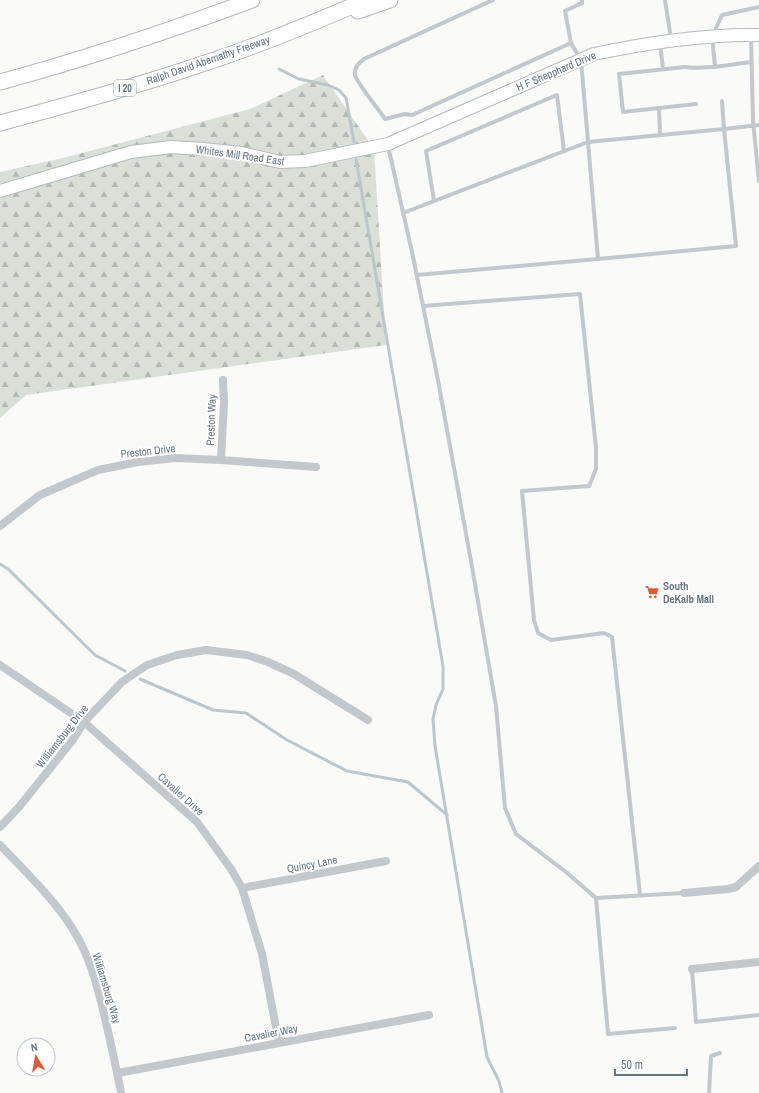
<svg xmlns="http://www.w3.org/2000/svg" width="759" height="1093" viewBox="0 0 759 1093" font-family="'Archivo Narrow',sans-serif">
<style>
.forest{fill:url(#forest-firs)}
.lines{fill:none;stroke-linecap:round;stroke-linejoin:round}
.stream{stroke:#bbc7cb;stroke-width:3}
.secondary-casing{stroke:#b3babf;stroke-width:14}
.highway-casing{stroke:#b4b9bd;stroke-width:17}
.lane{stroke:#c3c8cc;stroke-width:4}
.street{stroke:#c3c8cc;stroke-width:8}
.secondary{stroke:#fff;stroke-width:12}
.highway{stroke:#fff;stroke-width:15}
.labels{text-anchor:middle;stroke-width:4;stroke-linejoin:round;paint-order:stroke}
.shield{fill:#fff;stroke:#939fa8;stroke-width:1}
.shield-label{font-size:10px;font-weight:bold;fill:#657683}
.street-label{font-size:11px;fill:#657683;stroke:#fff}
.poi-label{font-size:11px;font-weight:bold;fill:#657683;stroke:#fff;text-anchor:start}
</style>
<defs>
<pattern id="forest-firs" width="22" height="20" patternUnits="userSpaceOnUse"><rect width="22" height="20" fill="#dadfd7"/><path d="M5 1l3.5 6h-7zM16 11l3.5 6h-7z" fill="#b4b9b4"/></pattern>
</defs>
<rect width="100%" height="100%" fill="#fafaf8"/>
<path class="forest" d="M 323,75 L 374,149 L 386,345 L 26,395 L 0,418 L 0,172 L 63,158 L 250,109 Z"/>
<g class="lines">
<path class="stream" d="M 279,69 L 299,79 L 328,85 L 339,90 L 346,98 L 354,142
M 356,159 L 443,666 L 443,689 L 436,705 L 433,719 L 435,746 L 487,1057 L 499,1081 L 502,1093
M 0,564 L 8,569 L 95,655 L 125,671
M 140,679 L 213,710 L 246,713 L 287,740 L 347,771 L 408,782 L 447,815"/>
<g class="secondary-casing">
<path id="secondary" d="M 0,191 L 131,152 L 171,147 L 203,149 L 242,153 L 280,162 L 305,161 L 388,144 L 594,54 C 646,43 706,34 759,35"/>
</g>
<g class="highway-casing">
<path id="highway" d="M 358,11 L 390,0
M 0,82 C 85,59 169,31 252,0
M 0,123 C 68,105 135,87 202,64 C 258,46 313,23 366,0"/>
</g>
<path class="lane" d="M 493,0 L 364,59 C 359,63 354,67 355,75 C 356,82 380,111 385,119 L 405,114 L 412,115 L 571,43
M 582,0 L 582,3 L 565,11 L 571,43 L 581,60 L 598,259 L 736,246 L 724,129 L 759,125
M 665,0 L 671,39
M 751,36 L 753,121 L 759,181
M 660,43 L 663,69
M 715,66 L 712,37 L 722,15 L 759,7
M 696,104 L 623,112 L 619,74 L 685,67 C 706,70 731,64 752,62
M 659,108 L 660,135
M 388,146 L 412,252 L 437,375 L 471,561 L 496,706 L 505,808 L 516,834 L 566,872 L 596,898 L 684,893
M 434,201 L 426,151 L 557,95 L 564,151
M 403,213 L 588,142 L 724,129 L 722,101
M 417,275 L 598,259
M 423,306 L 580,294 L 596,448 L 596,469 L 589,486 L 522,491 L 534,620 L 538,633 L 551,640 L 604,633 L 612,637 L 640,895
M 596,898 L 608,1034 L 675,1028
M 692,969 L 696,1022 L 759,1015
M 709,1093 L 711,1056 L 720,1053"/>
<path class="street" d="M 221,460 L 224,402 L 223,380
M 0,526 L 40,495 L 98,470 L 138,462 L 175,458 L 221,460 L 316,467
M 0,665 L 84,722 L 197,822 L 231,869 L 242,888 L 262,954 L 279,1043
M 0,827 L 19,807 L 72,741 L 84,722 L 122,682 L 147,665 L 177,655 L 206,650 L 247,655 L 268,662 L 294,674 L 368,720
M 0,845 C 26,872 61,906 78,938 C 93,965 100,997 107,1027 C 112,1049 117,1071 121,1093
M 242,888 L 386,861
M 684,893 L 728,889 L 736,887 L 759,866
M 692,969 L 759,962
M 118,1073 L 429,1015"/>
<use href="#secondary" class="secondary"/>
<use href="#highway" class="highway"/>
</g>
<defs>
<g id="supermarket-bare" transform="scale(1.08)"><path d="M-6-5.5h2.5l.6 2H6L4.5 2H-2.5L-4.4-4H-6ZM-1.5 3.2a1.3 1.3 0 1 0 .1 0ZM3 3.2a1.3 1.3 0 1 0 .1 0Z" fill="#e4572e" stroke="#fff" stroke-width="2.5" paint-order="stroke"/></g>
</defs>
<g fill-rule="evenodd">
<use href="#supermarket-bare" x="652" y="592"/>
</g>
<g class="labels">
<rect class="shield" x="114" y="80" width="22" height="16" rx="3"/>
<g class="shield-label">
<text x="125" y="92">I 20</text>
</g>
<g class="street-label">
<text transform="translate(208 60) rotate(-19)" y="4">Ralph David Abernathy Freeway</text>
<text transform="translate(556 71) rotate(-23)" y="4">H F Shepphard Drive</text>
<text transform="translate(240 155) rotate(8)" y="4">Whites Mill Road East</text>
<text transform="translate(211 420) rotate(-88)" y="4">Preston Way</text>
<text transform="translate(148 451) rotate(-6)" y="4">Preston Drive</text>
<text transform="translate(62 736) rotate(-52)" y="4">Williamsburg Drive</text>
<text transform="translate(181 794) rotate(42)" y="4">Cavalier Drive</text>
<text transform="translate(312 864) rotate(-11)" y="4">Quincy Lane</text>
<text transform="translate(107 988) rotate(73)" y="4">Williamsburg Way</text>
<text transform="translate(271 1033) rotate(-11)" y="4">Cavalier Way</text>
</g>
<g class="poi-label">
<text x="663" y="590">South<tspan x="663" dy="13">DeKalb Mall</tspan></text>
</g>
</g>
<g transform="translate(36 1057) rotate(349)"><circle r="19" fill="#ffffff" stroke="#c1c8cd"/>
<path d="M0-3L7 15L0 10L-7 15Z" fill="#e4572e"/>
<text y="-6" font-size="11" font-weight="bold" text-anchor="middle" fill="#657683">N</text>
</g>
<path d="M615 1069v6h72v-6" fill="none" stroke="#657683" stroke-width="2"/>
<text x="621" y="1069" font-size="12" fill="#657683" stroke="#ffffff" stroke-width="3" paint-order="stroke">50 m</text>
</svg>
